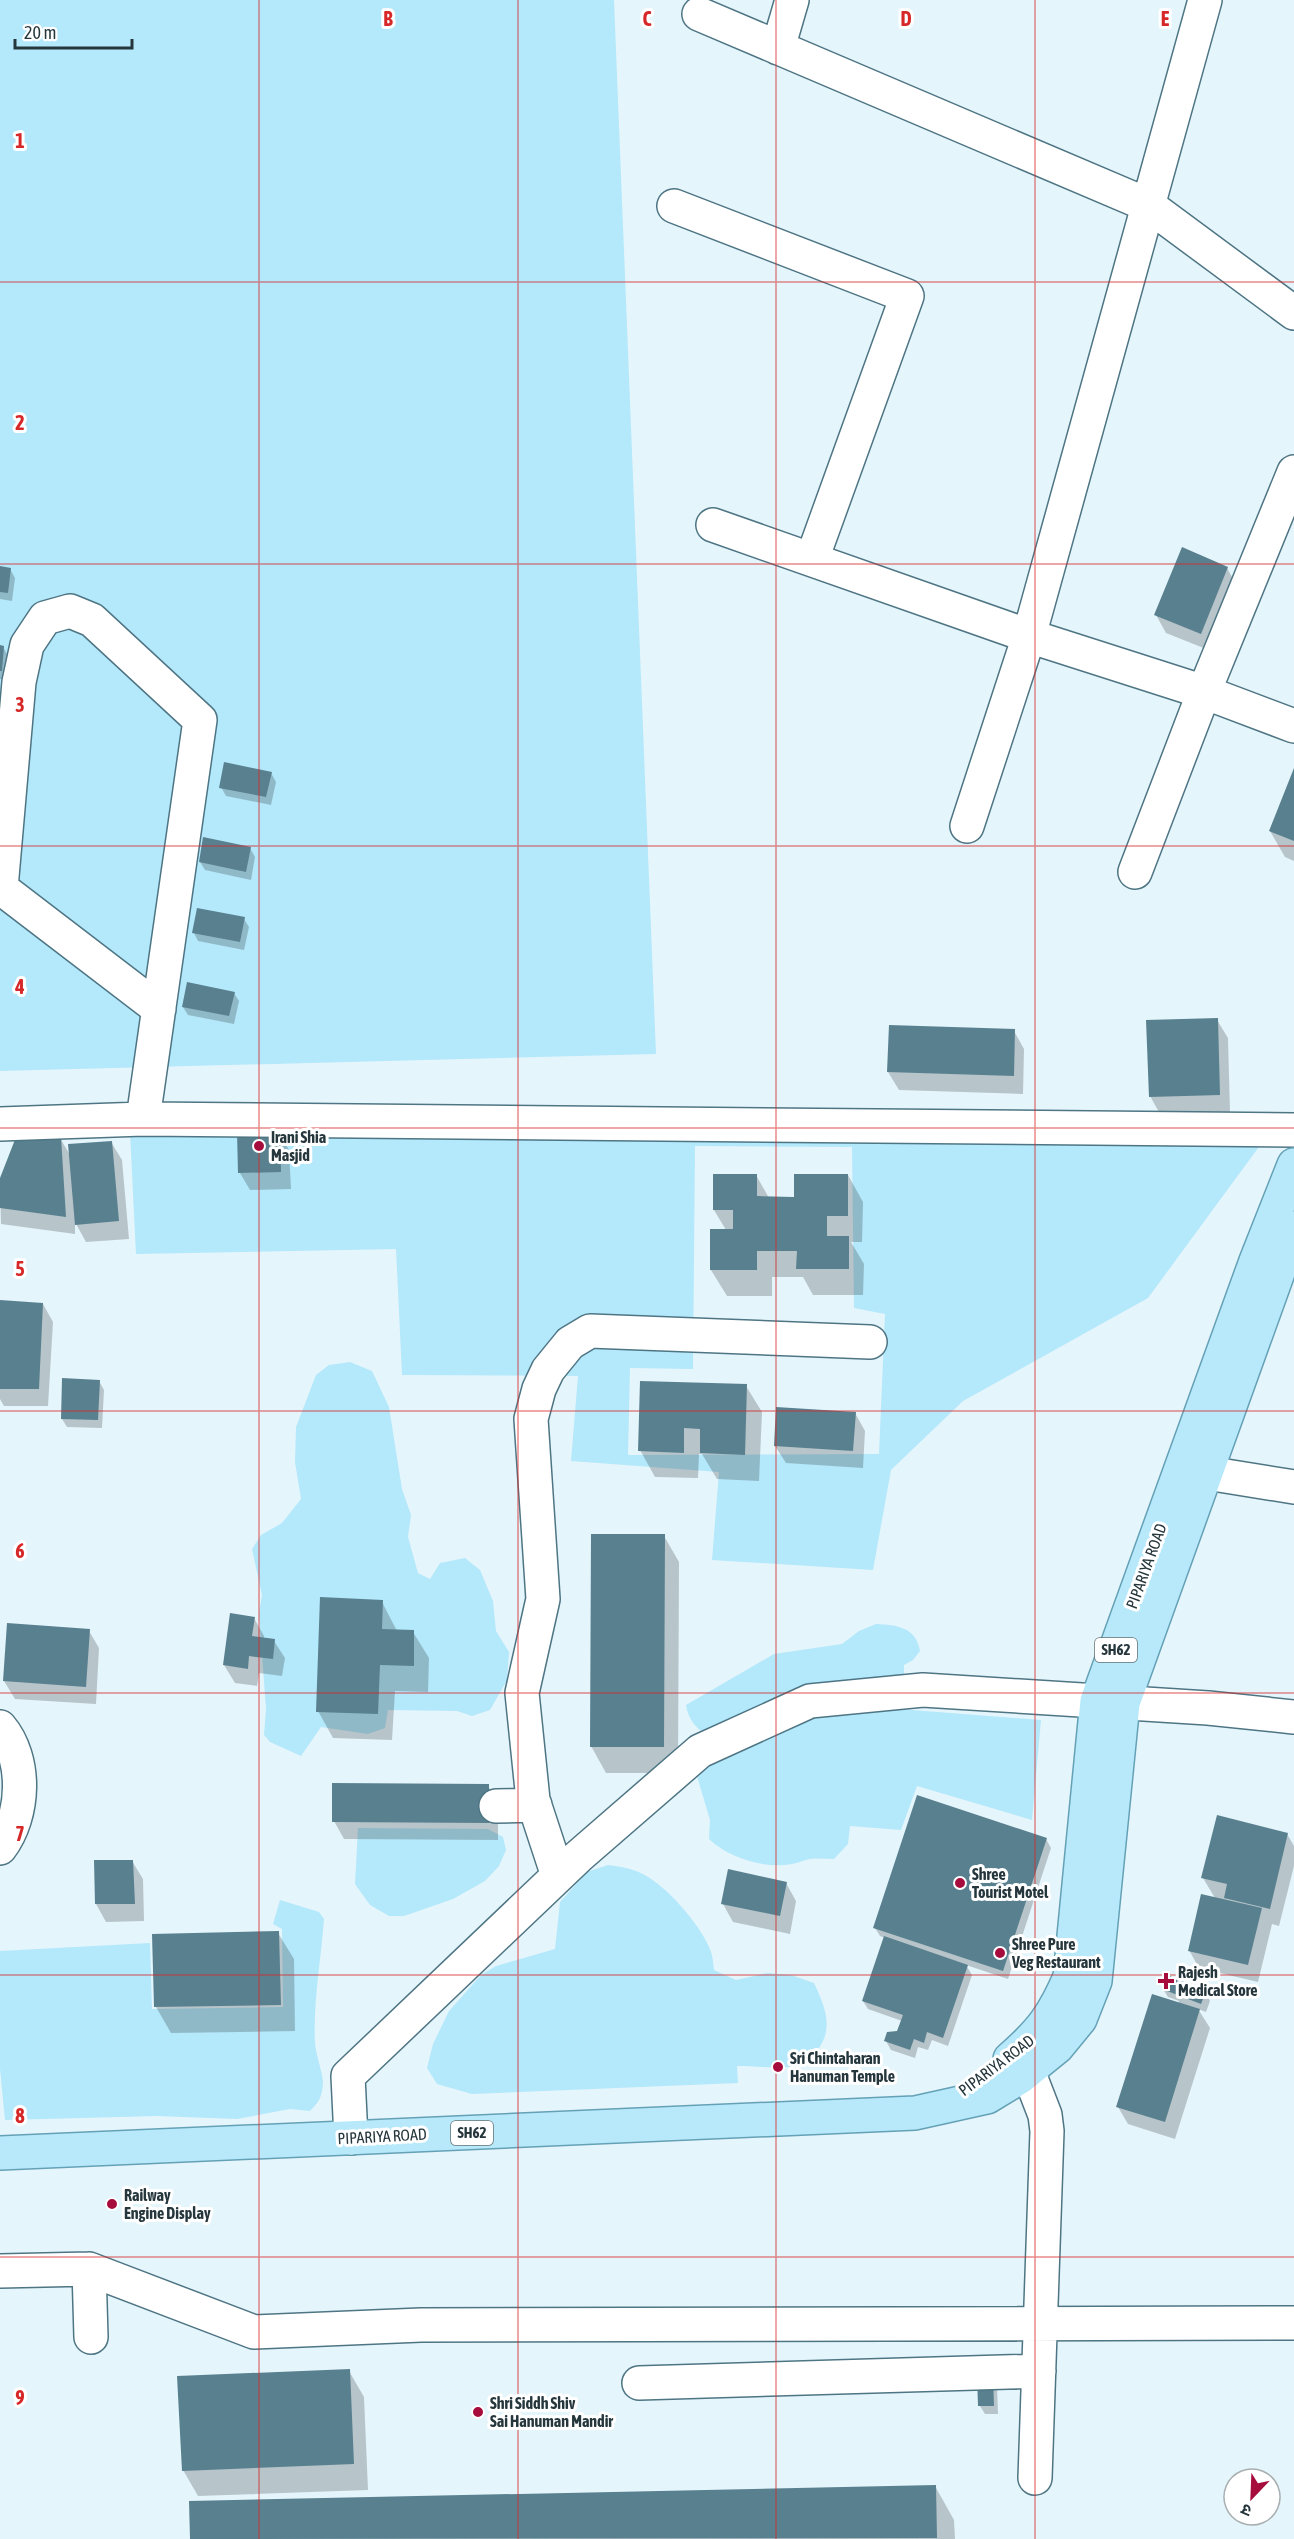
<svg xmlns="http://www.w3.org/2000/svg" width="1294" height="2539" viewBox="0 0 1294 2539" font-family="'Asap Condensed','Noto Sans Devanagari',sans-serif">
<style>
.green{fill:#b4e8fb;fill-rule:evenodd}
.shadow{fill:#0003}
.building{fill:#59808f}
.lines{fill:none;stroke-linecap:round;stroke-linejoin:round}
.minor-casing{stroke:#4e7583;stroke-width:36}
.major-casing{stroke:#65a1b6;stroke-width:36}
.minor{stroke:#fff;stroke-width:33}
.major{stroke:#b7e9fb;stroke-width:33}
.grid{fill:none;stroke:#d62828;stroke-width:1.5;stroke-opacity:0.55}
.poi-dot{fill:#a60d3d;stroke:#fff;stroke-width:2}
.labels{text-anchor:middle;stroke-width:6;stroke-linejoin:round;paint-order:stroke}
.shield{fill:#fff;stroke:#667276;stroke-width:1.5}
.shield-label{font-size:15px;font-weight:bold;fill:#25363c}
.poi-label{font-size:16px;font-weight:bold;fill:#25363c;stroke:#fff;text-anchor:start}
.street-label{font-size:16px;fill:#25363c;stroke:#fff}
.grid-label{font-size:20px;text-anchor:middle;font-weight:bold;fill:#d62828;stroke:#fff;stroke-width:6;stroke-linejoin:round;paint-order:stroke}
</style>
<rect width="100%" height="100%" fill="#e5f5fc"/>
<path class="green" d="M 0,0 L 614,0 L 656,1054 L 0,1071 Z
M 130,1132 L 1264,1140 L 1148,1298 L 963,1401 L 891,1470 L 873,1570 L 712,1560 L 719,1472 L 571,1461 L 578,1376 L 402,1375 L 396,1249 L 136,1254 ZM 695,1146 L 852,1147 L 854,1308 L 885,1314 L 879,1454 L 628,1455 L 630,1368 L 693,1369 Z
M 350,1362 L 372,1371 L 389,1407 L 402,1489 L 411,1515 L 408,1537 L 418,1573 L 430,1579 L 440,1563 L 465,1558 L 480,1570 L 493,1601 L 496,1631 L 509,1652 L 507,1680 L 490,1710 L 472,1716 L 457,1711 L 388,1710 L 385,1728 L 368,1734 L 321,1727 L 301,1756 L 270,1742 L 264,1735 L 266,1709 L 259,1613 L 262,1595 L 252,1549 L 261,1535 L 282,1523 L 301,1499 L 295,1462 L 296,1427 L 316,1375 L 329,1365 Z
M 876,1624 C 897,1625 916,1627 920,1651 L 913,1660 L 904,1665 L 904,1687 L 711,1738 C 697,1729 689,1722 686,1705 L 774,1654 L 842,1644 L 859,1631 Z
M 886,1708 L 1041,1720 L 1032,1820 L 917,1786 L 901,1830 L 850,1826 L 848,1844 L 834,1859 C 826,1859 818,1858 810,1859 C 804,1860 798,1863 792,1864 C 764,1869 729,1858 709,1839 L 710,1820 L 694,1766 L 797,1718 Z
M 358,1828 L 488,1829 L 503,1837 L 506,1850 L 499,1866 L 485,1881 L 453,1899 L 404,1916 L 389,1916 L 370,1905 L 355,1884 Z
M 608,1865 C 622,1867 636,1869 648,1877 C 670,1890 703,1928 711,1952 C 713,1957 713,1964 714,1970 L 736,1980 L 767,1973 L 791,1975 L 814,1983 C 825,2007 835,2029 816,2052 C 811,2058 806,2064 798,2066 C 779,2069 757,2066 737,2066 L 738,2083 L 472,2094 L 437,2084 L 427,2068 L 433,2044 L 449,2011 L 481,1975 L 496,1966 L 555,1949 L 560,1902 L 587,1872 Z
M 280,1900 L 319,1912 L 324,1919 C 321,1960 313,2002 315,2043 C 316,2056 323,2073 323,2083 C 322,2097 319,2102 310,2111 L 290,2109 L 237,2119 L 157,2116 L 5,2120 L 0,2069 L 0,1951 L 150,1943 L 152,2009 L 283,2007 L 282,1929 L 273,1924 Z"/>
<path class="shadow" d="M 0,568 L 10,569 L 15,578 L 12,601 L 0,599 Z
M 1227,568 L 1237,586 L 1211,651 L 1166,633 L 1156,615 Z
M 0,647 L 3,647 L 8,656 L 6,679 L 0,679 Z
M 1294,772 L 1294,861 L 1285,857 L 1270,831 Z
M 271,773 L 276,782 L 271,805 L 226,796 L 221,787 Z
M 250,848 L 255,857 L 251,880 L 205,870 L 200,862 Z
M 244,919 L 249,927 L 244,950 L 198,941 L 194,933 Z
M 234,993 L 239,1001 L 234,1024 L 188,1015 L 183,1007 Z
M 1217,1020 L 1228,1038 L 1230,1112 L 1160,1114 L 1150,1096 Z
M 1014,1031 L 1024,1049 L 1023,1094 L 899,1090 L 888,1072 Z
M 279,1132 L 289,1150 L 291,1189 L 250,1190 L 240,1173 Z
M 60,1138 L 70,1155 L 111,1142 L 122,1160 L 129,1239 L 86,1242 L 75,1222 L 75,1234 L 1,1224 L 0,1182 Z
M 756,1175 L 769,1198 L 796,1198 L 848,1175 L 863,1202 L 862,1242 L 851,1242 L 864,1264 L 863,1295 L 813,1295 L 803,1277 L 772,1277 L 772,1296 L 727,1296 L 711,1270 L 726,1230 L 714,1210 Z
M 0,1301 L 43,1304 L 53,1322 L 48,1406 L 4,1406 L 0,1399 Z
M 99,1381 L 104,1390 L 102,1428 L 67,1427 L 62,1419 Z
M 746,1386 L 762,1412 L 759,1481 L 717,1479 L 702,1454 L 699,1454 L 698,1478 L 655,1477 L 640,1450 Z
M 855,1413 L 865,1431 L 863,1468 L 786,1463 L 775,1446 Z
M 664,1536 L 679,1562 L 678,1773 L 606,1773 L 591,1746 Z
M 382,1602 L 397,1631 L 413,1632 L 429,1658 L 428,1692 L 395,1691 L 392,1740 L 333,1738 L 318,1711 Z
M 254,1618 L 264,1636 L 264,1639 L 274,1641 L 285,1658 L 282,1676 L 259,1673 L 257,1686 L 235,1683 L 224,1665 Z
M 89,1631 L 99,1648 L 96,1704 L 15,1699 L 4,1681 Z
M 488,1786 L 498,1804 L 498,1840 L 344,1839 L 334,1821 Z
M 1287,1834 L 1294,1846 L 1294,1866 L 1279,1926 L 1272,1924 L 1258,1982 L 1199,1968 L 1189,1950 L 1215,1898 L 1203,1878 Z
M 1046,1839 L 1051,1848 L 1008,1979 L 966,1965 L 972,1975 L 948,2046 L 932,2040 L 928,2050 L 918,2047 L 915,2058 L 891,2050 L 886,2041 L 898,2033 L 902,2021 L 868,2009 L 863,2001 L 885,1938 L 880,1936 L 875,1928 Z
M 132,1861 L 143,1879 L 144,1921 L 106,1922 L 96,1904 Z
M 786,1883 L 796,1901 L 790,1934 L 733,1922 L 723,1904 Z
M 278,1933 L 294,1959 L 295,2031 L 171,2033 L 156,2007 Z
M 1163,1989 L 1205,1992 L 1210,2001 L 1206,2012 L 1198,2009 L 1210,2028 L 1175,2139 L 1128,2124 L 1118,2107 L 1178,2004 L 1179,2001 L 1168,1997 Z
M 349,2371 L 364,2397 L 368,2490 L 198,2496 L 183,2470 Z
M 978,2378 L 997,2386 L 998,2414 L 985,2414 L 980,2406 Z
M 935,2486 L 954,2520 L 955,2539 L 192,2539 L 191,2503 Z"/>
<path class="building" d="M 1182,547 L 1228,567 L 1201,634 L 1154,615 Z
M 0,566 L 11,568 L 8,593 L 0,592 Z
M 0,645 L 4,646 L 2,671 L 0,671 Z
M 224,762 L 272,772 L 266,797 L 219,788 Z
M 1294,768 L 1294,841 L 1269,831 Z
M 203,837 L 251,847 L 246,872 L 199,862 Z
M 197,908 L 245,917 L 240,942 L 192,933 Z
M 187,982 L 235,992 L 229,1016 L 182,1007 Z
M 1218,1018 L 1220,1095 L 1149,1097 L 1146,1020 Z
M 889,1025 L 1015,1029 L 1014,1076 L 887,1072 Z
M 280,1130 L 281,1172 L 238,1173 L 237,1132 Z
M 16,1137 L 61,1137 L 66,1217 L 0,1208 L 0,1178 Z
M 112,1141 L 119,1221 L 75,1225 L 68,1144 Z
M 713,1174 L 757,1174 L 757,1196 L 794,1197 L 794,1174 L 848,1174 L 848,1216 L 827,1216 L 827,1236 L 849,1236 L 849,1269 L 796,1269 L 797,1251 L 757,1251 L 757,1270 L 710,1270 L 710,1229 L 733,1229 L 733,1210 L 713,1210 Z
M 0,1300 L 43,1303 L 39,1389 L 0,1389 Z
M 62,1378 L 100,1380 L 98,1420 L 61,1419 Z
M 640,1381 L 747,1384 L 745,1455 L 700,1453 L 700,1429 L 684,1428 L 684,1453 L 638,1451 Z
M 776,1407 L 856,1412 L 853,1451 L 774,1446 Z
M 591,1534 L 665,1534 L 664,1747 L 590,1747 Z
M 320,1597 L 383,1600 L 382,1629 L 414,1630 L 414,1666 L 380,1665 L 378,1714 L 316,1712 Z
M 230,1613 L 255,1617 L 252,1636 L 275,1639 L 273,1659 L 249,1656 L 248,1669 L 223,1665 Z
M 7,1623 L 90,1629 L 86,1687 L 3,1681 Z
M 332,1783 L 489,1784 L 489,1823 L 332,1822 Z
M 917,1795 L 1047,1838 L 1003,1971 L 873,1928 Z
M 1217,1815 L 1288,1833 L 1270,1909 L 1224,1898 L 1227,1884 L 1201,1878 Z
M 94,1860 L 133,1860 L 135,1904 L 95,1904 Z
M 728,1869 L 787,1882 L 780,1916 L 721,1904 Z
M 1201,1894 L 1262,1908 L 1248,1965 L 1188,1951 Z
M 279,1931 L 281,2005 L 154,2007 L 152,1934 Z
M 884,1936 L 968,1965 L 943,2038 L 927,2032 L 924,2043 L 914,2039 L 910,2050 L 884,2041 L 887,2032 L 897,2031 L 903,2015 L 862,2001 Z
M 1167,1975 L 1206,1991 L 1201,2004 L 1162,1989 Z
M 1152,1994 L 1200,2009 L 1165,2122 L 1116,2107 Z
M 350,2369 L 354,2464 L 182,2471 L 177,2376 Z
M 993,2376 L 994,2406 L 978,2406 L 977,2377 Z
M 936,2485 L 937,2538 L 190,2539 L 189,2501 Z"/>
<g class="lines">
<g class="minor-casing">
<path id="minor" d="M 699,14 L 1148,205 L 1294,313
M 778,48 L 792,0
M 674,206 L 907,296 L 812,559
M 713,525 L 1029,636 L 1204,692 L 1294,726
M 967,826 L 1029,636 L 1205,0
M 1135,872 L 1204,692 L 1294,472
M 143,1119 L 200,720 L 92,620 L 70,611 L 45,618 L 27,645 L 19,682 L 1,888 L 159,1009
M 0,1124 L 143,1119 L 1294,1130
M 1207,1473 L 1294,1487
M 0,1727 C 27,1759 25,1815 0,1848
M 496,1806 L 535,1805
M 558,1876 L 533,1800 L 522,1693 L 543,1599 L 531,1419 L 539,1389 L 548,1370 L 570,1343 L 590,1331 L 870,1342
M 1028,2071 L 1045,2115 L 1047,2131 L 1035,2478
M 351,2138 L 348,2076 L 579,1856 L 700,1751 L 810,1701 L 923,1690 L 1208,1708 L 1294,1717
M 89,2269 L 91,2337
M 0,2271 L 89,2269 L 254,2332 L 421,2325 L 1294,2323
M 639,2383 L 1039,2371"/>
</g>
<g class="major-casing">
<path id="major" d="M 1010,2059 C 1041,2032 1054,2015 1070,1977 L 1097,1701 L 1256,1261 L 1294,1165
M 0,2153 L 915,2113 L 987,2097 L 1020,2077 L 1057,2047 L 1080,2019 L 1095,1981 L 1123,1703 L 1294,1228"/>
</g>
<use href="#minor" class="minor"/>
<use href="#major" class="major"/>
</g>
<path class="grid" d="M 259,0 L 259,2539M 518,0 L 518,2539M 776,0 L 776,2539M 1035,0 L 1035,2539M 0,282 L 1294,282M 0,564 L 1294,564M 0,846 L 1294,846M 0,1128 L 1294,1128M 0,1411 L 1294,1411M 0,1693 L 1294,1693M 0,1975 L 1294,1975M 0,2257 L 1294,2257"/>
<g class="poi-dot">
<circle cx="259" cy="1146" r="6"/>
<circle cx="960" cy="1883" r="6"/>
<circle cx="1000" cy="1953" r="6"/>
<path d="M1163 1972h6v6h6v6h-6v6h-6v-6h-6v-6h6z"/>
<circle cx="778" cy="2067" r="6"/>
<circle cx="112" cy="2204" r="6"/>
<circle cx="478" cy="2412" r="6"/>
</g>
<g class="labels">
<g class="shield">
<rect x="1095" y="1638" width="42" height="24" rx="4.5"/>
<rect x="451" y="2121" width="42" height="24" rx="4.5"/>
</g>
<g class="shield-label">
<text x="1116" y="1655">SH62</text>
<text x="472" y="2138">SH62</text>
</g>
<g class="poi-label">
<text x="271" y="1143">Irani Shia<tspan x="271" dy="18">Masjid</tspan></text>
<text x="972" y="1880">Shree<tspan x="972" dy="18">Tourist Motel</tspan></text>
<text x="1012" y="1950">Shree Pure<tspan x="1012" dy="18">Veg Restaurant</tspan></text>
<text x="1178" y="1978">Rajesh<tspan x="1178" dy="18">Medical Store</tspan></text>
<text x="790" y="2064">Sri Chintaharan<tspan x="790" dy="18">Hanuman Temple</tspan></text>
<text x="124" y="2201">Railway<tspan x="124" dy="18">Engine Display</tspan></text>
<text x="490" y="2409">Shri Siddh Shiv<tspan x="490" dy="18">Sai Hanuman Mandir</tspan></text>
</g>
<g class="street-label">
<text transform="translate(1146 1566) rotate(-70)" y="6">PIPARIYA ROAD</text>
<text transform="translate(996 2065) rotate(-37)" y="6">PIPARIYA ROAD</text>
<text transform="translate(382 2136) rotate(-3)" y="6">PIPARIYA ROAD</text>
</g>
</g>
<g class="grid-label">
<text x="388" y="26">B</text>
<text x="647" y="26">C</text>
<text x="906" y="26">D</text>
<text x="1165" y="26">E</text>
<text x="20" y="148">1</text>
<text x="20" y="430">2</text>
<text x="20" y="712">3</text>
<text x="20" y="994">4</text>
<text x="20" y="1276">5</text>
<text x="20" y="1558">6</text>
<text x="20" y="1841">7</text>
<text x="20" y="2123">8</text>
<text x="20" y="2405">9</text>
</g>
<g transform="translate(1252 2497) rotate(203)"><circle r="28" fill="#ffffff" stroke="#a8afb1" stroke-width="1.5"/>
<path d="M0-4.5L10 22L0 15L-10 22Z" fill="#a60d3d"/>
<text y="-9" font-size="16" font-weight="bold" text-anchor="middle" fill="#25363c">उ</text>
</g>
<path d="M15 39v9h117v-9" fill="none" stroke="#25363c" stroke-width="3"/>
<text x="24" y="39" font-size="18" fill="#25363c" stroke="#ffffff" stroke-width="4.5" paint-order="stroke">20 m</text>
</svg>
